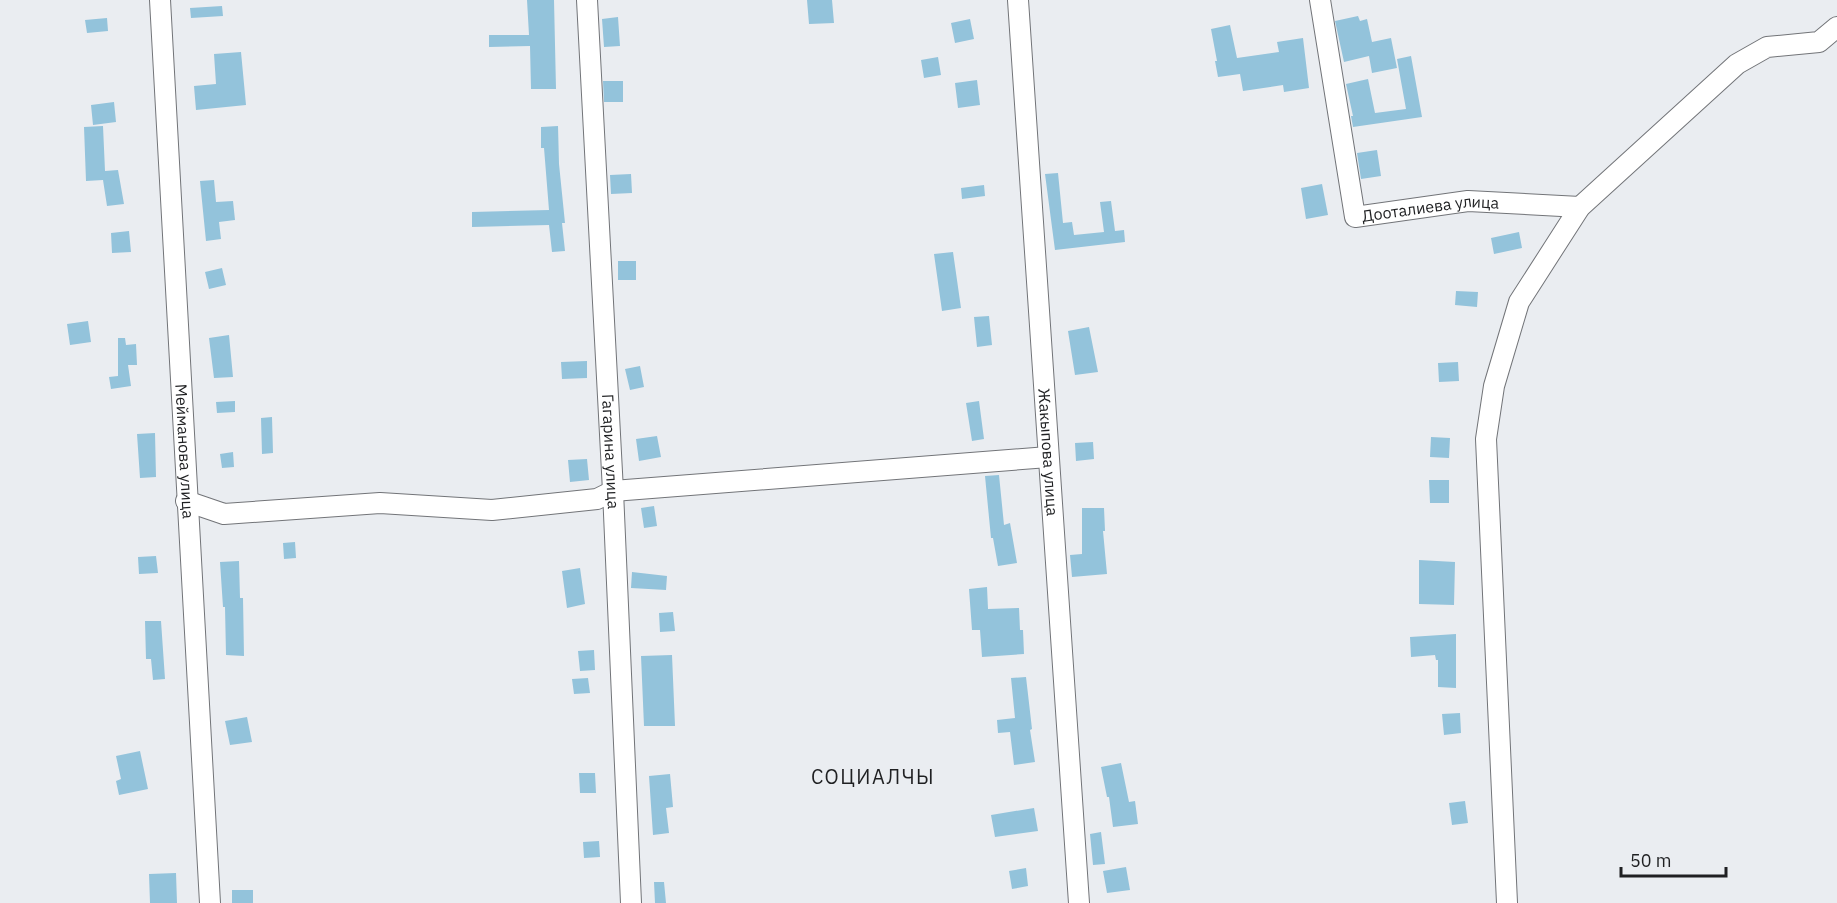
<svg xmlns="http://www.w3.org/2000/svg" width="1837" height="903" viewBox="0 0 1837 903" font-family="'IBM Plex Sans',sans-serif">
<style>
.building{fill:#93c3db}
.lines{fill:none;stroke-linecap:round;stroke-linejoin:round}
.minor-casing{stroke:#727478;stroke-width:22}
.minor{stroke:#fff;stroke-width:20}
.labels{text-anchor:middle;stroke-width:6;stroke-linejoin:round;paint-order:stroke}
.street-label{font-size:16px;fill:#1f2022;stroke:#eaedf1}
.quarter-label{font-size:20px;letter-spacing:1.5px;fill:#1f2022;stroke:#eaedf1}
</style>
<rect width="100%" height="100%" fill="#eaedf1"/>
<path class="building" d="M 527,0 L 554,0 L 556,89 L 531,89 L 530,46 L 489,47 L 489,35 L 529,35 Z
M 807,0 L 832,0 L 834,23 L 809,24 Z
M 222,6 L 223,16 L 191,18 L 190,8 Z
M 1358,16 L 1360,21 L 1367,19 L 1372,42 L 1391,38 L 1397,68 L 1372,73 L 1369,56 L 1344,62 L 1335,21 Z
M 618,17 L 620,46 L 604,47 L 602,19 Z
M 107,18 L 108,31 L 87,33 L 85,20 Z
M 970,19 L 974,39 L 955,43 L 951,23 Z
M 1230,25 L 1237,58 L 1279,52 L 1277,42 L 1303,38 L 1309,88 L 1284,92 L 1283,85 L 1243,91 L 1240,74 L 1218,77 L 1215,61 L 1217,61 L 1211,29 Z
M 241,52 L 246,105 L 196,110 L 194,86 L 216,84 L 214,54 Z
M 1411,56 L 1422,117 L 1353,127 L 1351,116 L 1353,116 L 1346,84 L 1368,79 L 1375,113 L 1406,109 L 1397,59 Z
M 938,57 L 941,75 L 924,78 L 921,60 Z
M 977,80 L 980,105 L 958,108 L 955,83 Z
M 603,81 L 623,81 L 623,102 L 604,102 Z
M 114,102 L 116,122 L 93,125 L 91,105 Z
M 103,126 L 105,171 L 118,170 L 124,204 L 107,206 L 103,180 L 86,181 L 84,127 Z
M 558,126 L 559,164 L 565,223 L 562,223 L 565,251 L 552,252 L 549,225 L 472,227 L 472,212 L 549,210 L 544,148 L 541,148 L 541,127 Z
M 1377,150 L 1381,176 L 1361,179 L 1357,153 Z
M 1058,173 L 1063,223 L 1072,222 L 1074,235 L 1104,232 L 1100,202 L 1111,201 L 1115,231 L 1124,230 L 1125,242 L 1055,250 L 1045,174 Z
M 631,174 L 632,193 L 611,194 L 610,175 Z
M 214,180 L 216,202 L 233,201 L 235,220 L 219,222 L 221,239 L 206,241 L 200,181 Z
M 1322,184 L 1328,215 L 1306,219 L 1301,188 Z
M 984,185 L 985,196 L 962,199 L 961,188 Z
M 129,231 L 131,252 L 112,253 L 111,233 Z
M 1519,232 L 1522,248 L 1494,254 L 1491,238 Z
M 953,252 L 961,308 L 942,311 L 934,254 Z
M 618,261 L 636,261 L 636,280 L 618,280 Z
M 222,268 L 226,285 L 209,289 L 205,272 Z
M 1456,291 L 1478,292 L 1477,307 L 1455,305 Z
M 989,316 L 992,345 L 977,347 L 974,317 Z
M 88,321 L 91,342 L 70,345 L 67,324 Z
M 1089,327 L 1098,372 L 1075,375 L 1068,331 Z
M 229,335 L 233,377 L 214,378 L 209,338 Z
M 118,338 L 125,338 L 126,345 L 136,344 L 137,365 L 128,365 L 131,386 L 111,389 L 109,377 L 118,376 Z
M 587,361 L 587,378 L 562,379 L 561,362 Z
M 1458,362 L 1459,381 L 1439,382 L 1438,363 Z
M 640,366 L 644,387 L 630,390 L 625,369 Z
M 235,401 L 235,412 L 217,413 L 216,402 Z
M 979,401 L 984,439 L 972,441 L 966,403 Z
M 272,417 L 273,453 L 262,454 L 261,418 Z
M 155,433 L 156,477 L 140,478 L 137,434 Z
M 657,436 L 661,457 L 639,461 L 636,439 Z
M 1431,437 L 1450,438 L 1449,458 L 1430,457 Z
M 1093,442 L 1094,459 L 1076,461 L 1075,443 Z
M 233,452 L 234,467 L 222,468 L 220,454 Z
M 587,459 L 589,480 L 570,482 L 568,460 Z
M 999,475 L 1004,525 L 1010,523 L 1017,563 L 998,566 L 993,538 L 991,538 L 985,476 Z
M 1429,480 L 1449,480 L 1449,503 L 1430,503 Z
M 654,506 L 657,526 L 644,528 L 641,508 Z
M 1082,508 L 1104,508 L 1105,531 L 1103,531 L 1107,574 L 1072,577 L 1070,555 L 1082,554 Z
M 295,542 L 296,558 L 284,559 L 283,543 Z
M 156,556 L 158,573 L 139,574 L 138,557 Z
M 1419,560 L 1455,562 L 1454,605 L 1419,604 Z
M 239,561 L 240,598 L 243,598 L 244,656 L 226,655 L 225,607 L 223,607 L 220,562 Z
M 580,568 L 585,604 L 567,608 L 562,571 Z
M 632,572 L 667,576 L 666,590 L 631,588 Z
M 987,587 L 988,609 L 1019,608 L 1020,630 L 1023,630 L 1024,654 L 982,657 L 980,630 L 972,630 L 969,589 Z
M 673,612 L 675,631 L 660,632 L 659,613 Z
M 145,621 L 161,621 L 165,679 L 153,680 L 151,659 L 146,659 Z
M 1456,634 L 1456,688 L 1438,687 L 1438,660 L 1436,660 L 1435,655 L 1411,657 L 1410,637 Z
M 594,650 L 595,670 L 580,671 L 578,651 Z
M 672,655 L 675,726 L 644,726 L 641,656 Z
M 1026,677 L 1032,729 L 1030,730 L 1035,762 L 1014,765 L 1010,732 L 998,733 L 997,720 L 1015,718 L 1011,678 Z
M 588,678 L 590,693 L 574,694 L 572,679 Z
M 1460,713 L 1461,733 L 1444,735 L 1442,714 Z
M 247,717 L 252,742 L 230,745 L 225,721 Z
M 140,751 L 148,789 L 119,795 L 116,781 L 121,779 L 116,756 Z
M 1121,763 L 1129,802 L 1135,801 L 1138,824 L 1113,827 L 1109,797 L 1107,797 L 1101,767 Z
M 579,773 L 595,773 L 596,793 L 580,793 Z
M 670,774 L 673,807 L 666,808 L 669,833 L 653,835 L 649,776 Z
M 1465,801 L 1468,823 L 1452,825 L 1449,803 Z
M 1034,808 L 1038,831 L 995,837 L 991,815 Z
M 1101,832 L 1105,864 L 1093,865 L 1090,834 Z
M 599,841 L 600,857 L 584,858 L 583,842 Z
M 1126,867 L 1130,890 L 1107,893 L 1103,871 Z
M 1026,868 L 1028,886 L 1012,889 L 1009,871 Z
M 176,873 L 177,903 L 150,903 L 149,874 Z
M 654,882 L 664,882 L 666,903 L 655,903 Z
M 232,890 L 253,890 L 253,903 L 232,903 Z"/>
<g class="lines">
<g class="minor-casing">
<g id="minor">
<path id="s1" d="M 160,0 L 210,903"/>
<path id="s2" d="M 587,0 L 613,491 L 631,903"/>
<path id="s3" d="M 1018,0 L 1079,903"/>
<path id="s4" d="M 1320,0 L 1355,217 L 1468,201 L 1580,207"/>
<path d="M 186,501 L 224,514 L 380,503 L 492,510 L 597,499 L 613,491 L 1048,457"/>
<path d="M 1507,903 L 1486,439 L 1494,386 L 1519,302 L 1580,207 L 1737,64 L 1767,47 L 1819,42 L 1837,27"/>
</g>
</g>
<use href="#minor" class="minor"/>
</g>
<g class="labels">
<g class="street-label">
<text dy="6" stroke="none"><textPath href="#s4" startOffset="296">Дооталиева улица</textPath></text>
<text dy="6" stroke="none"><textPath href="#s2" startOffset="452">Гагарина улица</textPath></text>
<text dy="6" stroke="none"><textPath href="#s1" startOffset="452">Мейманова улица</textPath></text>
<text dy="6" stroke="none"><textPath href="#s3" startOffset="453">Жакыпова улица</textPath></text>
</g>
<g class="quarter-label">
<text x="873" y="784">СОЦИАЛЧЫ</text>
</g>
</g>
<path d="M1621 867v9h105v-9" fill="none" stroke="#1f2022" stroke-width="3"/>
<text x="1630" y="867" font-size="18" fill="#1f2022" stroke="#eaedf1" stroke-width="4.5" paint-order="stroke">50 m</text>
</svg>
